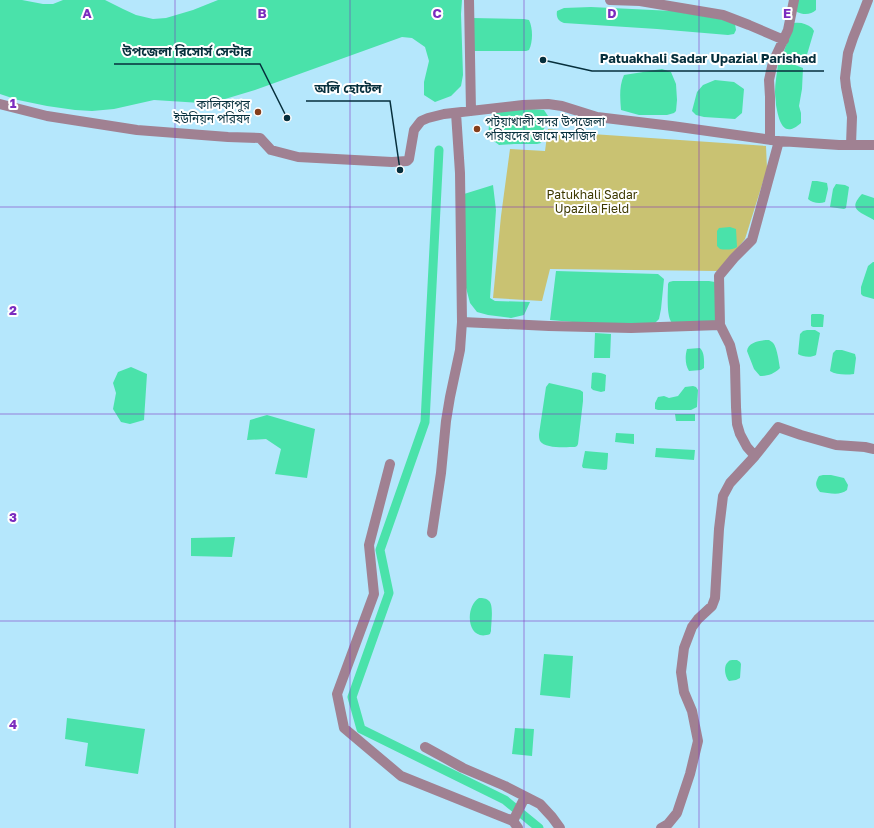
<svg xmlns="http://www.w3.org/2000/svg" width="874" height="828" viewBox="0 0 874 828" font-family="'Golos Text','Noto Sans Bengali',sans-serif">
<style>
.green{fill:#c9c272}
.water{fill:#4ae2aa}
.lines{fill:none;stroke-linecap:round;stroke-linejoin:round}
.canal{stroke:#4ae2aa;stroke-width:9}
.minor{stroke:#a08192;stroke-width:10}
.grid{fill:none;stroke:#7b2cbf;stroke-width:1;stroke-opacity:0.55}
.poi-dot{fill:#853f1c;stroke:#fff;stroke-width:1.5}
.labels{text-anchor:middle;stroke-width:4;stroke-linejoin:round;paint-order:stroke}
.poi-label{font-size:12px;fill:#062f3c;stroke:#fff;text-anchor:end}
.park-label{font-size:12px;fill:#3d3800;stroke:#fff}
.grid-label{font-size:13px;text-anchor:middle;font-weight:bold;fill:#7b2cbf;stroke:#fff;stroke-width:4;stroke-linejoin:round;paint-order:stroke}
.leader{fill:none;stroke:#062f3c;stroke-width:1.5}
.callout-dot{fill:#062f3c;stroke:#fff;stroke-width:1.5}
.callout-label{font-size:13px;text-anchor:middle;font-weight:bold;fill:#062f3c;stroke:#fff;stroke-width:4;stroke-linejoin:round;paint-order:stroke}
</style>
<rect width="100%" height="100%" fill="#b5e7fc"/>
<path class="green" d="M 548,129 L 592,134 L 766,146 L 767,169 L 745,239 L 719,271 L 550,269 L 542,301 L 493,298 L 501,216 L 510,149 L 545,151 Z"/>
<path class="water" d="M 0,0 L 22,0 L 43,4 L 53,4 L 63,0 L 105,0 L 123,9 L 136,15 L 153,19 L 166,18 L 193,10 L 218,0 L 462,0 L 461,14 L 463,75 L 461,86 L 451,96 L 435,102 L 424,95 L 424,82 L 429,61 L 425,47 L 412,38 L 402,37 L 255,90 L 225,99 L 201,103 L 154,100 L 114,109 L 92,111 L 75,110 L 47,106 L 18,100 L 0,94 Z
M 796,0 L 816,0 L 816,10 C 811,15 803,15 797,12 L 796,10 Z
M 591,7 L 673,11 L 732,21 L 735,24 L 736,30 L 734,34 L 728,35 L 657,29 L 564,23 C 558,21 556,17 557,11 L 564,8 Z
M 472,18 L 524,19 L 529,20 C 533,28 533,42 529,50 L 526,51 L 474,51 Z
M 794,23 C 801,22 807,24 812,28 L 814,31 L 806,58 C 799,61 790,58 784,55 L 784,51 Z
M 790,63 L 803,68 L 802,89 L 799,106 L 801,113 L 801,123 C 783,139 779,121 776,105 C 776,101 775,96 775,92 C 775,83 777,73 778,64 Z
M 662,69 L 671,72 L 676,84 L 677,100 L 676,111 L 674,113 L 667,115 L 639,115 L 621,110 C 620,98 619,86 624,75 Z
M 715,80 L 734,82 L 744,89 L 742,113 L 735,119 L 704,117 L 696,115 L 692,111 L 697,92 L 703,85 Z
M 531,109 L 544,110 L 548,116 L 545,125 L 541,143 L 537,144 L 514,144 L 499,145 C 497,143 493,141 491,139 C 486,132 490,121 492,114 L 510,110 Z
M 812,181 L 817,181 L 827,183 L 828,189 L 825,202 C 820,204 812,203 808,199 Z
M 836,184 L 845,185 L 849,187 L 846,208 L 844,209 L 830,207 L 833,189 Z
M 493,185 L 496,210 L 490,298 L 495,301 L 530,302 L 524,315 L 511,318 L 488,315 L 477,312 L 470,303 L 464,280 L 464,194 Z
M 862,194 L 874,198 L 874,220 C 860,212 847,210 862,194 Z
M 730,227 L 736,229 L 737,247 C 733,250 725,250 720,249 L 717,246 L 717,231 L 719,228 Z
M 873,262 L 874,262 L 874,299 L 863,296 L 861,294 L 861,287 L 868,266 Z
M 556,271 L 658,274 L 664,279 L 661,309 L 659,319 L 654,324 L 584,323 L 550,320 Z
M 673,281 L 709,281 L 715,282 L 716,321 L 672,323 C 666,316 668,294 668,284 L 669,282 Z
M 812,314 L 821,314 L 824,315 L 823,327 L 813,327 L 811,326 L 811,315 Z
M 807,330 L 815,330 L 820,333 L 816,355 C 811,358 803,357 798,354 L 800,334 L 803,331 Z
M 595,333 L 611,334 L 610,358 L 594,358 Z
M 769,340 C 770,341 771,341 772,342 C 777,345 779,363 780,368 C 774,374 768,376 760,376 L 754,369 L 747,351 C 748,342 761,340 769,340 Z
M 700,348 C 705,353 704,362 704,368 L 701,370 L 689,371 C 685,365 685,356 687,349 Z
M 836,350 L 842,350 L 855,354 L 856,358 L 854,374 C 846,375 836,375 830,371 L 833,353 Z
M 131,367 L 147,374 L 144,420 L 130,424 L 121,422 L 113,409 L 116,393 L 113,383 L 118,372 Z
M 592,373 C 596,372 603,373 606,375 L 605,391 L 601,392 L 593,390 L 591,388 Z
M 549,383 L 580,390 L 583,392 L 583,401 L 578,444 L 577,446 L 575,447 C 566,447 545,449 540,441 C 539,439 539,436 539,434 L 546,387 Z
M 693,386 L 696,387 L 698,390 L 697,407 L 691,410 L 658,410 L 655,409 L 655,403 L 658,397 L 664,396 L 669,398 L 678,396 L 685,387 Z
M 675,414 L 695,414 L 695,421 L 676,421 Z
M 267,415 L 315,429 L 307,478 L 275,474 L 281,449 L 266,439 L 247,440 L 250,420 Z
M 616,433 L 634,434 L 634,444 L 615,442 Z
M 656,448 L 695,450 L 694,460 L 655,457 Z
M 585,451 L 608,453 L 608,455 L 607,469 L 605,470 L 583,468 L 582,466 Z
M 823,475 L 831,475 L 844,478 L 848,485 L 847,490 C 840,496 829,493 820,492 C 815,486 815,483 819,476 Z
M 235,537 L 232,557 L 191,556 L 191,538 Z
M 479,598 C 483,598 486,598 489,601 C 494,605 491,624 491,631 L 490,634 C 467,643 464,607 479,598 Z
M 544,654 L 573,656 L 570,698 L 540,695 Z
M 734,660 L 737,660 L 740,662 L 741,664 L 740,678 L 736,680 L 729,681 C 725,677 723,666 728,662 C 729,660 732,660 734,660 Z
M 67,718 L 145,729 L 138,774 L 85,766 L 88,743 L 65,739 Z
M 515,728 L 534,729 L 532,756 L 512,754 Z"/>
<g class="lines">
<path class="canal" d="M 439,150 L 425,422 L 380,550 L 389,593 L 352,697 L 361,729 L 505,800 L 539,828"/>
<path class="minor" d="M 469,0 L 471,111
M 610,0 L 640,1 L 723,15 L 749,25 L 784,40
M 0,104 L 47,116 L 137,130 L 228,137 L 260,138 L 271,150 L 298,157 L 392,162 L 407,161 L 409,159 L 414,130 L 421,121 L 428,118 L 444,114 L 523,105 L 548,104 L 562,106 L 597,117 L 672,126 L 779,141 L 839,145 L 874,145
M 770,140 L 770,97 L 769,80 L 773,62 L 788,30 L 794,0
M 851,145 L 852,117 L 846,87 L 845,78 L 848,53 L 853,38 L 863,13 L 868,0
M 462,322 L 549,326 L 631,328 L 720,325
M 755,456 L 747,447 L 740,434 L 737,424 L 736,407 L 735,366 L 730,345 L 720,325 L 719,276 L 734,258 L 752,240 L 779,141
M 390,464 L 369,545 L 374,594 L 337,694 L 344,728 L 401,776 L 513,821 L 518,828
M 432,533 L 441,473 L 446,421 L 450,397 L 460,350 L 462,322 L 460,173 L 456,113
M 425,747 L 463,768 L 505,786 L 540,804 L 552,817 L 560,828
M 513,821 L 525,797
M 661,828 L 668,824 L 677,813 L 690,774 L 698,741 L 692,711 L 684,692 L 681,672 L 684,648 L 692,627 L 698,619 L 712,606 L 715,598 L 719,529 L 723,496 L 730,483 L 755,456 L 778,427 L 801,435 L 836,445 L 865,447 L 874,449"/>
</g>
<path class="grid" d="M 175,0 L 175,828M 350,0 L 350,828M 524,0 L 524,828M 699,0 L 699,828M 0,207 L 874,207M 0,414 L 874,414M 0,621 L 874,621"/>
<g class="poi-dot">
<circle cx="258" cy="112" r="4"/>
<circle cx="477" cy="129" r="4"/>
</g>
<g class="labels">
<g class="poi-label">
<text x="250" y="109">কালিকাপুর<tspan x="250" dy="14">ইউনিয়ন পরিষদ</tspan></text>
<text x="485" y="126" text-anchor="start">পটুয়াখালী সদর উপজেলা<tspan x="485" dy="14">পরিষদের জামে মসজিদ</tspan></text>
</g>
<g class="park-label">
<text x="592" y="199">Patukhali Sadar<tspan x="592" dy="14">Upazila Field</tspan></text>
</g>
</g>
<g class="grid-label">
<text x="87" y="18">A</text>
<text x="262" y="18">B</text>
<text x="437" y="18">C</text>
<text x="612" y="18">D</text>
<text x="787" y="18">E</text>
<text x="13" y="108">1</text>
<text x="13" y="315">2</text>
<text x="13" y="522">3</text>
<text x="13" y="729">4</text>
</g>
<path class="leader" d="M287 118L260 64H114M543 60L592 71H824M400 170L390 101H306"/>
<g class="callout-dot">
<circle cx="287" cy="118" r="4"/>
<circle cx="543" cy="60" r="4"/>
<circle cx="400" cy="170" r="4"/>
</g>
<g class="callout-label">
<text x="187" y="56">উপজেলা রিসোর্স সেন্টার</text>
<text x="708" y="63">Patuakhali Sadar Upazial Parishad</text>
<text x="348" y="93">অলি হোটেল</text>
</g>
</svg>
